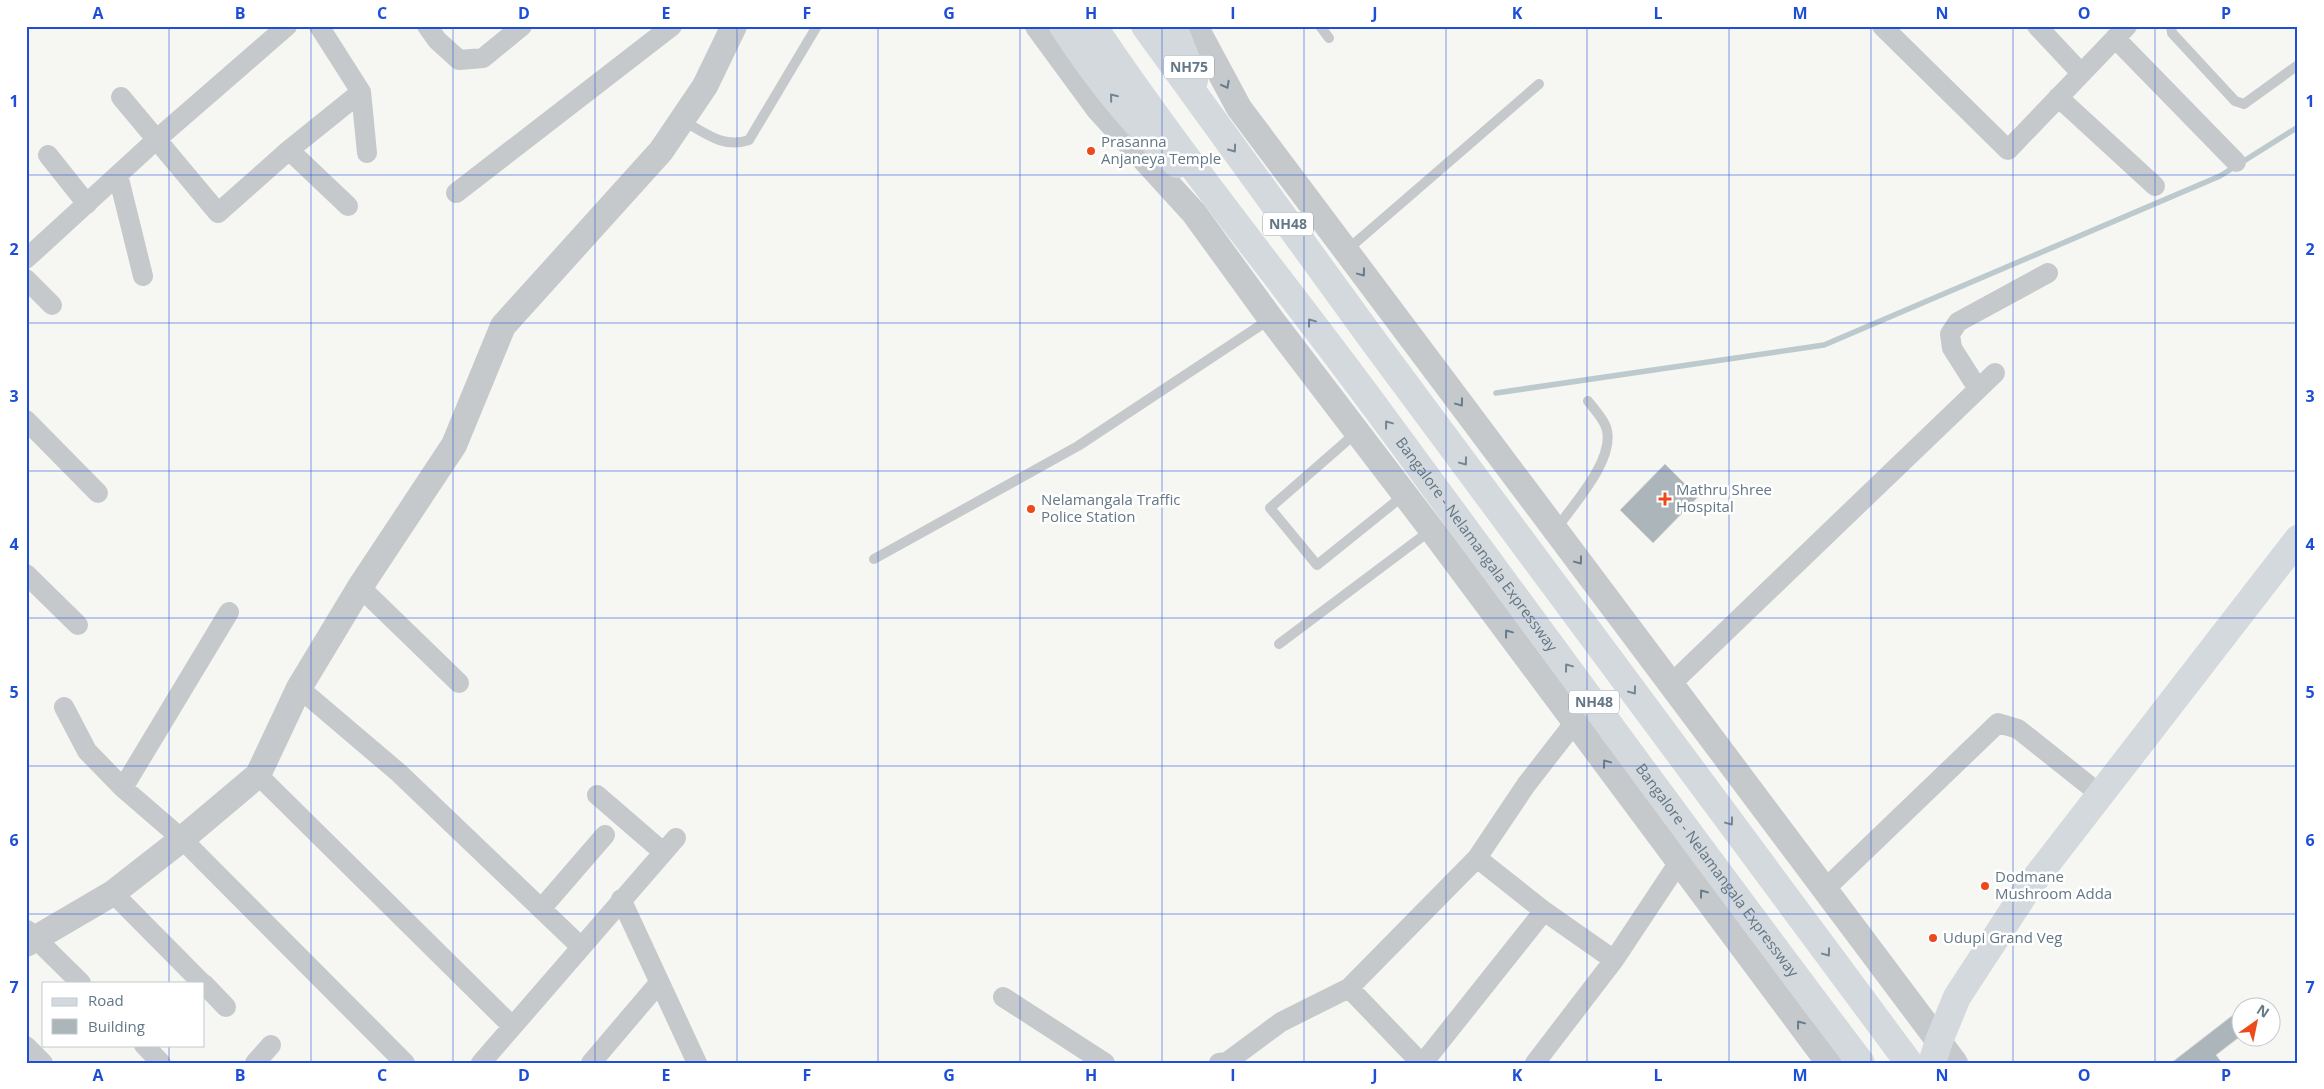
<svg xmlns="http://www.w3.org/2000/svg" width="2324" height="1089" viewBox="0 0 2324 1089" font-family="'Open Sans',sans-serif">
<style>
.lines{fill:none;stroke-linecap:round;stroke-linejoin:round}
.stream{stroke:#bcc9cd;stroke-width:5.5}
.building{fill:#acb5ba;stroke:#d8d8d5}
.service{stroke:#c5c9cc;stroke-width:10}
.minor{stroke:#c5c9cc;stroke-width:20}
.tertiary{stroke:#c5c9cc;stroke-width:26}
.secondary{stroke:#d4d9dd;stroke-width:28}
.motorway{stroke:#d4d9dd;stroke-width:28}
.oneway{stroke:#687b8a}
.oneway2{stroke:#748693}
.grid{fill:none;stroke:#1d4ed8;stroke-width:1;stroke-opacity:0.55}
.poi-dot{fill:#ee491a;stroke:#fff;stroke-width:2}
.labels{text-anchor:middle;stroke-width:5;stroke-linejoin:round;paint-order:stroke}
.shield{fill:#fff;stroke:#92a0aa;stroke-width:1}
.shield-label{font-size:14px;font-weight:bold;fill:#637786}
.poi-label{font-size:15px;fill:#637786;stroke:#fff;text-anchor:start}
.street-label{font-size:15px;fill:#637786;stroke:#fff}
.neatline{fill:none;stroke:#1d4ed8;stroke-width:2}
.grid-label{font-size:16px;text-anchor:middle;font-weight:bold;fill:#1d4ed8}
</style>
<rect width="100%" height="100%" fill="#f6f6f2"/>
<g class="lines">
<path class="stream" d="M 1496,393 L 1824,345 L 2220,176 L 2298,127"/>
</g>
<path class="building" d="M 1665,464 L 1698,497 L 1653,543 L 1620,510 Z
M 2242,1008 L 2242,1035 L 2216,1055 L 2222,1063 L 2171,1063 Z"/>
<g class="lines">
<path class="service" d="M 1320,26 L 1329,38
M 2171,26 L 2172,33 L 2235,101 L 2244,104 L 2298,65
M 682,120 C 704,132 723,149 749,140 L 817,26
M 1347,250 L 1539,84
M 1357,432 L 1270,508 L 1317,565 L 1404,495
M 1556,529 C 1573,505 1617,458 1606,427 C 1603,418 1594,409 1588,401
M 874,559 L 1078,446 L 1270,319
M 1279,644 L 1431,530"/>
<path class="minor" d="M 319,26 L 361,92 L 367,153
M 427,26 L 437,40 L 459,60 L 483,58 L 522,26
M 1882,26 L 2008,150 L 2127,26
M 2037,26 L 2081,73
M 2115,38 L 2236,162
M 121,97 L 218,213 L 289,150 L 361,92
M 2058,97 L 2155,186
M 289,150 L 348,206
M 48,155 L 87,204
M 118,175 L 143,276
M 456,193 L 672,26
M 26,259 L 157,139 L 287,26
M 26,279 L 52,305
M 1978,389 L 1952,348 L 1950,334 L 1958,322 L 2048,273
M 26,420 L 98,493
M 26,574 L 78,625
M 360,587 L 459,683
M 1671,684 L 1995,373
M 299,688 L 399,773 L 581,947
M 64,707 L 87,751 L 123,788 L 182,839 L 405,1063
M 258,775 L 512,1026
M 123,788 L 229,612
M 597,795 L 663,852
M 1477,858 L 1544,911 L 1614,960
M 1824,890 L 1998,723 L 2018,729 L 2101,795
M 113,893 L 202,983
M 621,899 L 697,1063
M 541,909 L 605,835
M 27,930 L 81,983
M 204,984 L 226,1007
M 1349,988 L 1421,1063
M 1003,997 L 1105,1063
M 144,1045 L 161,1063
M 26,1046 L 43,1063
M 255,1063 L 271,1045
M 481,1063 L 676,838
M 591,1063 L 659,983
M 1219,1063 L 1227,1062 L 1281,1022 L 1349,988 L 1477,858 L 1526,785 L 1575,722
M 1423,1063 L 1544,911
M 1535,1063 L 1614,960 L 1679,862"/>
<path class="tertiary" d="M 1038,26 L 1099,109 L 1194,213 L 1271,319 L 1438,538 L 1829,1063
M 1195,26 L 1239,108 L 1955,1063
M 26,944 L 113,893 L 182,839 L 258,775 L 299,688 L 360,587 L 454,445 L 503,326 L 661,151 L 705,86 L 734,26"/>
<path class="secondary" d="M 1932,1063 L 1939,1041 L 1957,997 L 2028,888 L 2298,539"/>
<g class="motorway">
<path d="M 1063,26 C 1096,77 1132,123 1177,164"/>
<path id="s1" d="M 1093,26 C 1182,159 1284,283 1379,412 C 1539,629 1698,848 1861,1063"/>
<path d="M 1145,26 L 1372,339 L 1909,1063"/>
<path d="M 1173,26 L 1194,80"/>
</g>
</g>
<defs><path id="oneway-chevron" d="M-2-3.5L2.5 0L-2 3.5" fill="none" stroke-width="1.6" stroke-linecap="round" stroke-linejoin="round" transform="scale(1.25)"/></defs>
<g class="oneway">
<use href="#oneway-chevron" transform="translate(1226 85) rotate(62)"/>
<use href="#oneway-chevron" transform="translate(1362 273) rotate(53)"/>
<use href="#oneway-chevron" transform="translate(1460 403) rotate(53)"/>
<use href="#oneway-chevron" transform="translate(1579 561) rotate(53)"/>
<use href="#oneway-chevron" transform="translate(1508 633) rotate(-127)"/>
<use href="#oneway-chevron" transform="translate(1606 763) rotate(-127)"/>
<use href="#oneway-chevron" transform="translate(1703 893) rotate(-127)"/>
<use href="#oneway-chevron" transform="translate(1800 1024) rotate(-127)"/>
</g>
<g class="oneway2">
<use href="#oneway-chevron" transform="translate(1113 97) rotate(-129)"/>
<use href="#oneway-chevron" transform="translate(1233 149) rotate(54)"/>
<use href="#oneway-chevron" transform="translate(1311 322) rotate(-127)"/>
<use href="#oneway-chevron" transform="translate(1388 424) rotate(-127)"/>
<use href="#oneway-chevron" transform="translate(1464 462) rotate(53)"/>
<use href="#oneway-chevron" transform="translate(1568 667) rotate(-127)"/>
<use href="#oneway-chevron" transform="translate(1633 691) rotate(53)"/>
<use href="#oneway-chevron" transform="translate(1730 822) rotate(53)"/>
<use href="#oneway-chevron" transform="translate(1827 953) rotate(53)"/>
</g>
<path class="grid" d="M 169,26 L 169,983M 311,26 L 311,1063M 453,26 L 453,1063M 595,26 L 595,1063M 737,26 L 737,1063M 878,26 L 878,1063M 1020,26 L 1020,1063M 1162,26 L 1162,1063M 1304,26 L 1304,1063M 1446,26 L 1446,1063M 1587,26 L 1587,1063M 1729,26 L 1729,1063M 1871,26 L 1871,1063M 2013,26 L 2013,1063M 2155,26 L 2155,1063M 26,175 L 2298,175M 26,323 L 2298,323M 26,471 L 2298,471M 26,618 L 2298,618M 26,766 L 2298,766M 26,914 L 2298,914M 169,1045 L 169,1063"/>
<g class="poi-dot">
<circle cx="1091" cy="151" r="5"/>
<path d="M1662.5 491.5h5v5h5v5h-5v5h-5v-5h-5v-5h5z"/>
<circle cx="1031" cy="509" r="5"/>
<circle cx="1985" cy="886" r="5"/>
<circle cx="1933" cy="938" r="5"/>
</g>
<g class="labels">
<g class="shield">
<rect x="1164" y="55.5" width="50" height="23" rx="4"/>
<rect x="1263" y="212.5" width="50" height="23" rx="4"/>
<rect x="1569" y="690.5" width="50" height="23" rx="4"/>
</g>
<g class="shield-label">
<text x="1189" y="72">NH75</text>
<text x="1288" y="229">NH48</text>
<text x="1594" y="707">NH48</text>
</g>
<g class="poi-label">
<text x="1101" y="147">Prasanna<tspan x="1101" dy="17">Anjaneya Temple</tspan></text>
<text x="1676" y="495">Mathru Shree<tspan x="1676" dy="17">Hospital</tspan></text>
<text x="1041" y="505">Nelamangala Traffic<tspan x="1041" dy="17">Police Station</tspan></text>
<text x="1995" y="882">Dodmane<tspan x="1995" dy="17">Mushroom Adda</tspan></text>
<text x="1943" y="943">Udupi Grand Veg</text>
</g>
<g class="street-label">
<text dy="5" stroke="none"><textPath href="#s1" startOffset="645">Bangalore - Nelamangala Expressway</textPath></text>
<text dy="5" stroke="none"><textPath href="#s1" startOffset="1050">Bangalore - Nelamangala Expressway</textPath></text>
</g>
</g>
<rect width="2324" height="1089" fill="none" stroke="#ffffff" stroke-width="55"/>
<rect x="42" y="982" width="162" height="65" fill="#ffffff" stroke="#c1c9cf"/>
<rect x="52" y="998" width="25" height="8" fill="#d4d9dd" stroke="#c1c9cf"/>
<text x="88" y="1006" font-size="15" fill="#637786">Road</text>
<rect x="52" y="1019" width="25" height="15" fill="#acb5ba" stroke="#c1c9cf"/>
<text x="88" y="1032" font-size="15" fill="#637786">Building</text>
<g transform="translate(2256 1022) rotate(33)"><circle r="24" fill="#ffffff" stroke="#c1c9cf"/>
<path d="M0-4L9 19L0 12L-9 19Z" fill="#ee491a"/>
<text y="-8" font-size="14" font-weight="bold" text-anchor="middle" fill="#637786">N</text>
</g>
<rect x="28" y="28" width="2268" height="1034" class="neatline"/>
<g class="grid-label">
<text x="98" y="19">A</text>
<text x="240" y="19">B</text>
<text x="382" y="19">C</text>
<text x="524" y="19">D</text>
<text x="666" y="19">E</text>
<text x="807" y="19">F</text>
<text x="949" y="19">G</text>
<text x="1091" y="19">H</text>
<text x="1233" y="19">I</text>
<text x="1375" y="19">J</text>
<text x="1517" y="19">K</text>
<text x="1658" y="19">L</text>
<text x="1800" y="19">M</text>
<text x="1942" y="19">N</text>
<text x="2084" y="19">O</text>
<text x="2226" y="19">P</text>
<text x="14" y="107">1</text>
<text x="2310" y="107">1</text>
<text x="14" y="255">2</text>
<text x="2310" y="255">2</text>
<text x="14" y="402">3</text>
<text x="2310" y="402">3</text>
<text x="14" y="550">4</text>
<text x="2310" y="550">4</text>
<text x="14" y="698">5</text>
<text x="2310" y="698">5</text>
<text x="14" y="846">6</text>
<text x="2310" y="846">6</text>
<text x="14" y="993">7</text>
<text x="2310" y="993">7</text>
<text x="98" y="1081">A</text>
<text x="240" y="1081">B</text>
<text x="382" y="1081">C</text>
<text x="524" y="1081">D</text>
<text x="666" y="1081">E</text>
<text x="807" y="1081">F</text>
<text x="949" y="1081">G</text>
<text x="1091" y="1081">H</text>
<text x="1233" y="1081">I</text>
<text x="1375" y="1081">J</text>
<text x="1517" y="1081">K</text>
<text x="1658" y="1081">L</text>
<text x="1800" y="1081">M</text>
<text x="1942" y="1081">N</text>
<text x="2084" y="1081">O</text>
<text x="2226" y="1081">P</text>
</g>
</svg>
